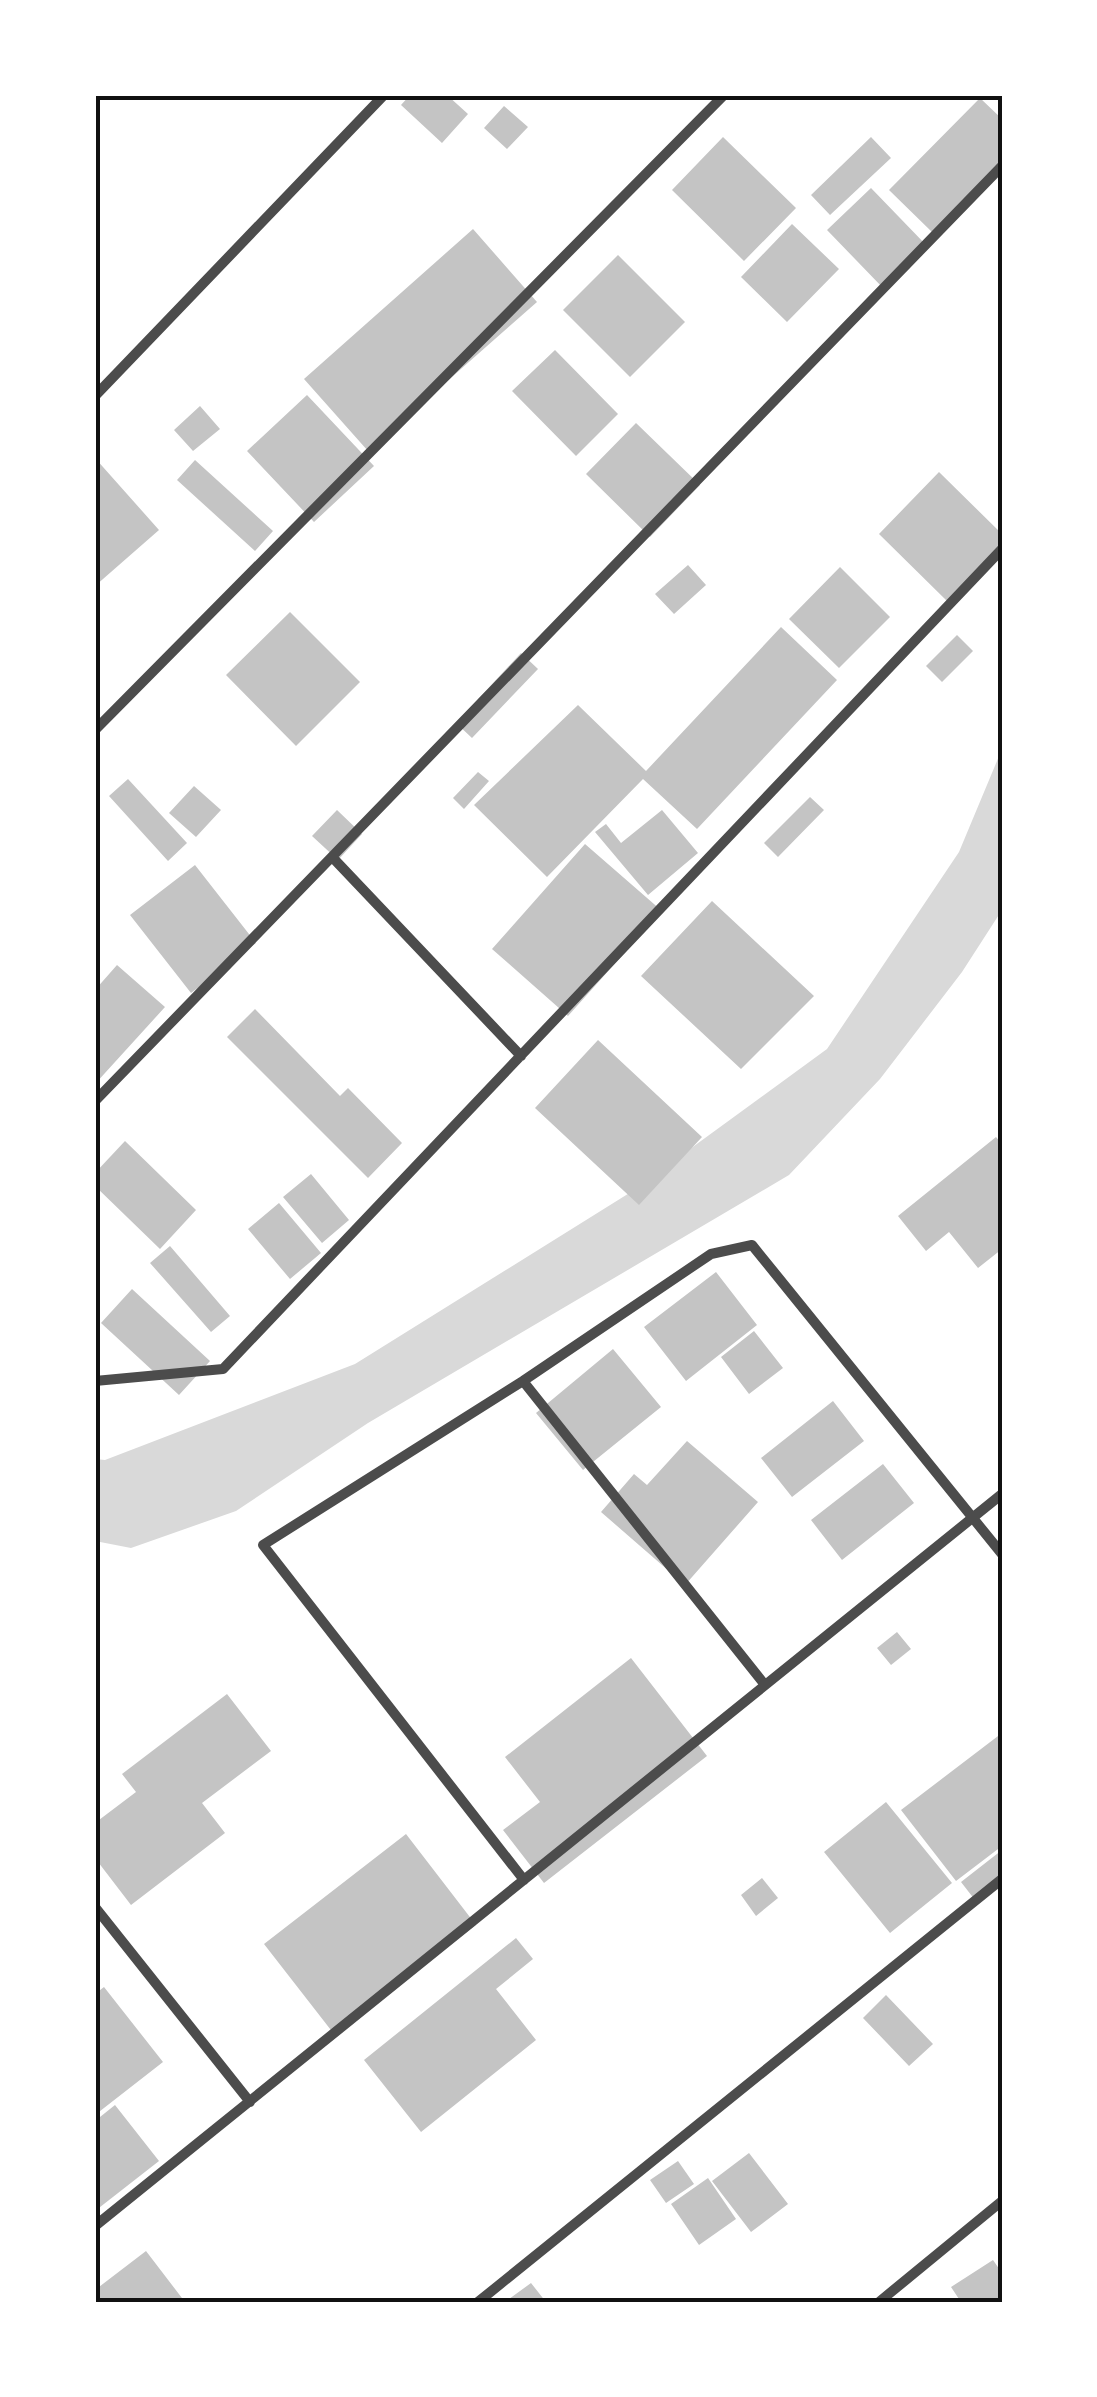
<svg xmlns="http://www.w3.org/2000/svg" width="1097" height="2397" viewBox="0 0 1097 2397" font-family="Cabin,sans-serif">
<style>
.water{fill:#d9d9d9}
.building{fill:#c4c4c4}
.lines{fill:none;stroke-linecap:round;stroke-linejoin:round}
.minor{stroke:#4c4c4c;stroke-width:10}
.neatline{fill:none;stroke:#111;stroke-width:4}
</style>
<rect width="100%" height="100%" fill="#fff"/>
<path class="water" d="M 1002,749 L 1002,910 L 962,972 L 880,1079 L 789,1175 L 368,1423 L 236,1511 L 131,1548 L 95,1541 L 95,1459 L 105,1460 L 355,1364 L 631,1192 L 827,1049 L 959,852 Z"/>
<path class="building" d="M 410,95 L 447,95 L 468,114 L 442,143 L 401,105 Z
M 980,98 L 1002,119 L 1002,164 L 933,233 L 889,190 Z
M 504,106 L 528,127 L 507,149 L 484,128 Z
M 723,137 L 796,208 L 744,261 L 672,190 Z
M 871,137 L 891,158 L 830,215 L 811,195 Z
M 871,188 L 928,247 L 884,289 L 827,230 Z
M 792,224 L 839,269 L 787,322 L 741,277 Z
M 473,229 L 537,302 L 368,451 L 304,379 Z
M 618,255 L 685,322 L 630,377 L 563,310 Z
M 555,350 L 618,414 L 576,456 L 512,391 Z
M 307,395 L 374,466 L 314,522 L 247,451 Z
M 200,406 L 220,429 L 193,451 L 174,430 Z
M 636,423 L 700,485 L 650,537 L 586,474 Z
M 95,458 L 159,530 L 95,586 Z
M 195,460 L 273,531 L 255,551 L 177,480 Z
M 939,472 L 1002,534 L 1002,544 L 947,601 L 879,534 Z
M 688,565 L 706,585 L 674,614 L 655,594 Z
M 840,567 L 890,617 L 839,668 L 789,619 Z
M 290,612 L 360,682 L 296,746 L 226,675 Z
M 781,627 L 837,680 L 697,829 L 643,779 L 547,877 L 474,805 L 578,705 L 646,771 Z
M 957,635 L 973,651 L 942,682 L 926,666 Z
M 521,653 L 538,669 L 472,738 L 456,723 Z
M 478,772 L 489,781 L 464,809 L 453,798 Z
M 128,779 L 187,843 L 168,861 L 109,796 Z
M 194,786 L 221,810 L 196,837 L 169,813 Z
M 810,797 L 824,810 L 778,857 L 764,843 Z
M 337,810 L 362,834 L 338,860 L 312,836 Z
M 662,810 L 698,853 L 648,895 L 595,832 L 606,824 L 621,843 Z
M 585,844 L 662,911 L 568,1016 L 492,949 Z
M 195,865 L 256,943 L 191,993 L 130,915 Z
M 712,901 L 814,996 L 741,1069 L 641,976 Z
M 117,965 L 165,1007 L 95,1084 L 95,990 Z
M 255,1009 L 340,1096 L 348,1088 L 402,1143 L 368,1178 L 227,1037 Z
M 598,1040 L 702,1137 L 639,1205 L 535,1108 Z
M 996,1137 L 1002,1144 L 1002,1249 L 978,1268 L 949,1232 L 926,1251 L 898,1216 Z
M 125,1141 L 196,1210 L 160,1249 L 95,1186 L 95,1173 Z
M 311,1174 L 349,1220 L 322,1243 L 283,1197 Z
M 279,1203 L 321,1253 L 290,1279 L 248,1229 Z
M 170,1246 L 230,1316 L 211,1332 L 150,1263 Z
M 716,1272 L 757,1325 L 686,1381 L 644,1327 Z
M 132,1289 L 210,1361 L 179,1395 L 101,1323 Z
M 754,1331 L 783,1368 L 749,1394 L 721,1357 Z
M 613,1349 L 661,1407 L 583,1470 L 536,1413 Z
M 833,1401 L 864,1441 L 792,1497 L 761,1458 Z
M 687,1441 L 758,1502 L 685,1585 L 601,1512 L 634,1474 L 647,1485 Z
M 883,1464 L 914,1503 L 842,1560 L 811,1520 Z
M 897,1632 L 911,1649 L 891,1665 L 877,1648 Z
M 631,1658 L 707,1756 L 544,1883 L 503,1830 L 540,1802 L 505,1757 Z
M 227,1694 L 271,1751 L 202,1803 L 225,1833 L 131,1905 L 95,1858 L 95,1823 L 136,1792 L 122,1774 Z
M 1002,1733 L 1002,1846 L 956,1881 L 901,1810 Z
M 886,1802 L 952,1883 L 890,1933 L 824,1852 Z
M 406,1834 L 476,1925 L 334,2034 L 264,1944 Z
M 1002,1850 L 1002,1878 L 975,1900 L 961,1882 Z
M 762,1878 L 778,1898 L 756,1916 L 741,1895 Z
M 516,1938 L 533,1959 L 496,1989 L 536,2040 L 421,2132 L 364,2060 Z
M 104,1987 L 163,2062 L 95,2115 L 95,1994 Z
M 886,1995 L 933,2044 L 909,2066 L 863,2018 Z
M 115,2105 L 159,2161 L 95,2211 L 95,2121 Z
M 749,2153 L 788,2204 L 751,2232 L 712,2181 Z
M 678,2161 L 694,2184 L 666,2203 L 650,2180 Z
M 708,2178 L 736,2219 L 699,2245 L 671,2204 Z
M 146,2251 L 185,2302 L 95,2302 L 95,2290 Z
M 993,2260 L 1002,2273 L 1002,2302 L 961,2302 L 951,2287 Z
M 531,2283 L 546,2302 L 505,2302 Z"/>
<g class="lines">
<path class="minor" d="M 95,396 L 384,95
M 95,730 L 724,95
M 334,859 L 521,1056
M 95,1101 L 1002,166
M 95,1381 L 223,1369 L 1002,549
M 523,1381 L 765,1685
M 524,1880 L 263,1545 L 523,1381 L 711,1254 L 752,1245 L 1002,1554
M 95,1907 L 250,2102
M 95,2226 L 1002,1494
M 478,2302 L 1002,1879
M 879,2302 L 1002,2201"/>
</g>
<rect width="1097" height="2397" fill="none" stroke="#ffffff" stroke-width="195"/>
<rect x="98" y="98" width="902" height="2202" class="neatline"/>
</svg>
